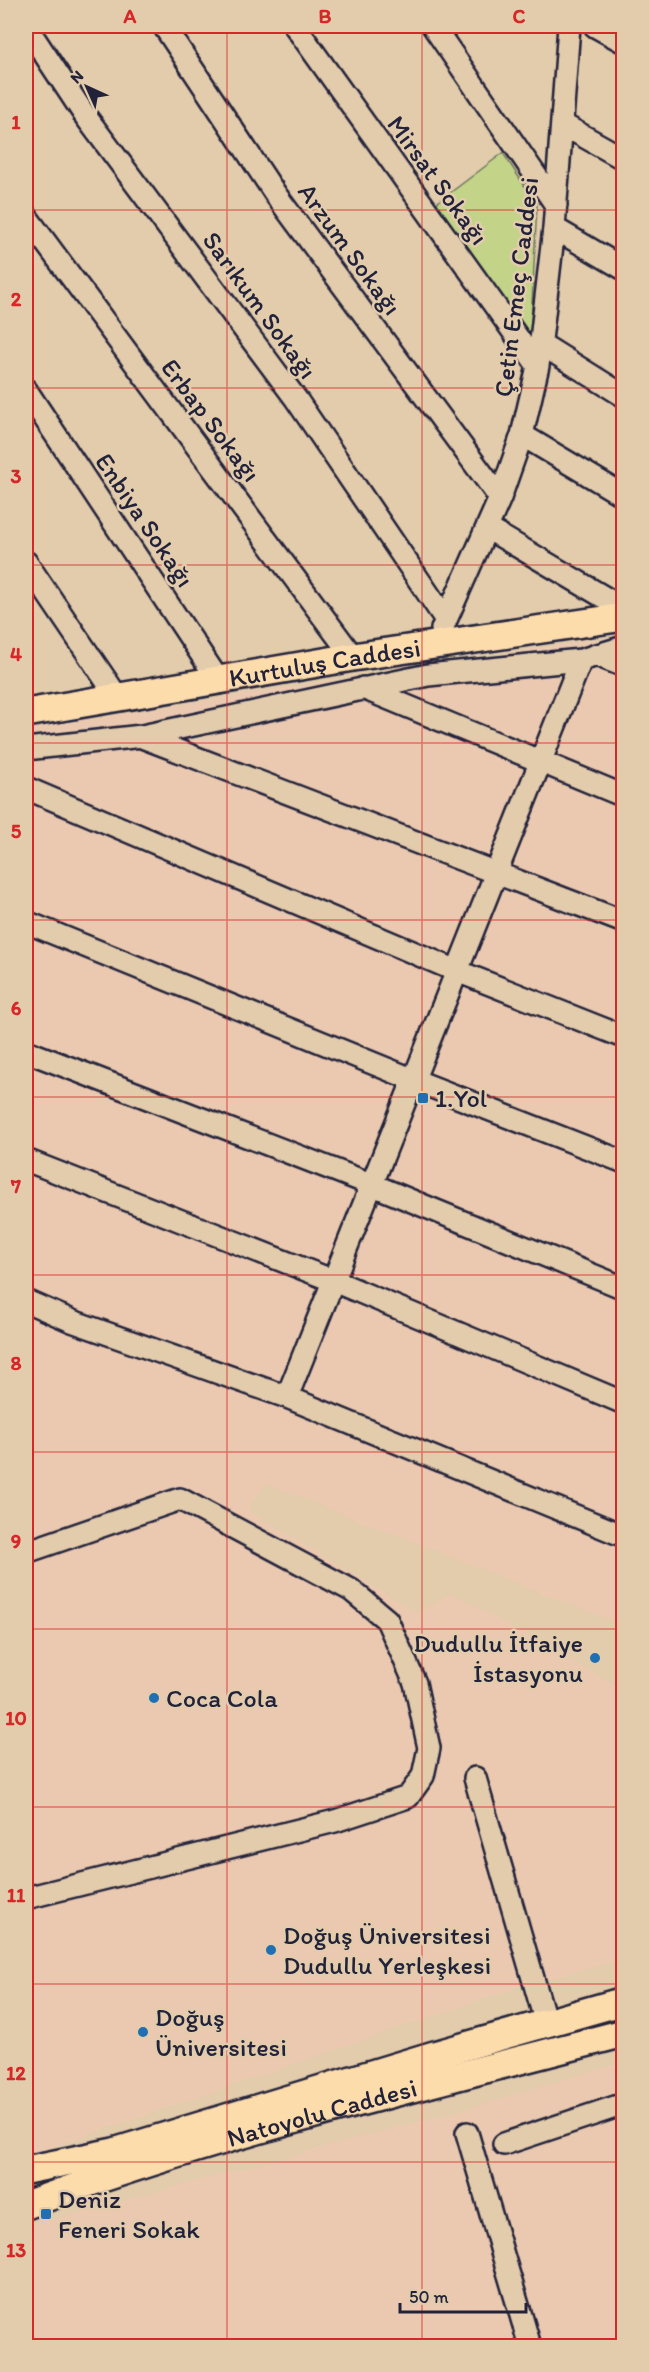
<svg xmlns="http://www.w3.org/2000/svg" width="649" height="2372" viewBox="0 0 649 2372" font-family="Itim,sans-serif">
<style>
.built{fill:#ebc9b0}
.green{fill:#c3d388;stroke:#727a62;stroke-width:1.5}
.lines{fill:none;stroke-linecap:round;stroke-linejoin:round}
.minor-casing{stroke:#22223b;stroke-width:26}
.major-casing{stroke:#22223b;stroke-width:32}
.minor{stroke:#e3ccac;stroke-width:21}
.major{stroke:#fddcac;stroke-width:27}
.grid{fill:none;stroke:#d62828;stroke-width:1.5;stroke-opacity:0.55}
.poi-dot{fill:#1f6fb2;stroke:#e3ccac;stroke-width:2}
.labels{text-anchor:middle;stroke-width:5;stroke-linejoin:round;paint-order:stroke}
.street-label{font-size:26px;fill:#22223b;stroke:#e3ccac}
.poi-label{font-size:26px;fill:#22223b;stroke:#e3ccac;text-anchor:start}
.neatline{fill:none;stroke:#d62828;stroke-width:2}
.grid-label{font-size:20px;text-anchor:middle;font-weight:bold;fill:#d62828}
</style>
<rect width="100%" height="100%" fill="#e3ccac"/>
<filter id="ink" filterUnits="userSpaceOnUse"><feTurbulence type="fractalNoise" baseFrequency=".0167" numOctaves="2"/><feDisplacementMap in="SourceGraphic" scale="12" xChannelSelector="R" yChannelSelector="G"/><feConvolveMatrix kernelMatrix="1 2 1 2 8 2 1 2 1" color-interpolation-filters="sRGB"/></filter>
<g filter="url(#ink)">
<path class="built" d="M 623,633 L 623,1625 L 266,1483 L 247,1510 L 418,1613 L 452,1593 L 623,1691 L 623,1959 L 527,1984 L 26,2156 L 26,729 L 612,637 Z
M 623,2062 L 623,2346 L 26,2346 L 26,2227 L 466,2109 Z"/>
<path class="green" d="M 503,153 L 537,205 L 530,344 L 430,208 Z"/>
<g class="lines">
<g class="minor-casing">
<path id="minor" d="M 26,26 L 86,117 L 296,399 L 446,620
M 164,26 L 276,195 L 500,498
M 295,26 L 538,366
M 433,26 L 556,205
M 595,26 L 624,42
M 562,124 L 624,159
M 26,216 L 353,657
M 554,228 L 624,269
M 541,344 L 624,396
M 26,390 L 219,681
M 522,435 L 624,496
M 487,528 L 624,609
M 26,562 L 118,698
M 442,629 L 500,498 L 522,435 L 538,366 L 554,228 L 569,26
M 596,655 L 624,666
M 363,688 L 624,796
M 142,737 L 624,922
M 26,749 L 142,736 L 428,675 L 581,660 L 624,647
M 26,788 L 457,971 L 624,1037
M 26,922 L 414,1080 L 624,1162
M 26,1051 L 373,1185 L 624,1288
M 26,1160 L 334,1281 L 624,1403
M 26,1301 L 72,1321 L 287,1397 L 624,1536
M 287,1397 L 581,660
M 26,1552 L 180,1499 L 351,1590 L 387,1620 L 415,1683 L 429,1748 L 423,1776 L 408,1797 L 335,1821 L 26,1898
M 475,1778 L 546,2023
M 467,2133 L 530,2346
M 504,2144 L 624,2104"/>
</g>
<g class="major-casing">
<g id="major">
<path id="s1" d="M 26,713 L 353,657 L 624,617"/>
<path d="M 26,2170 L 114,2152 L 431,2056 L 624,2001"/>
<path id="s2" d="M 26,2205 C 220,2133 423,2086 624,2033"/>
</g>
</g>
<use href="#minor" class="minor"/>
<use href="#major" class="major"/>
</g>
</g>
<path class="grid" d="M 227,26 L 227,2346M 422,26 L 422,2346M 26,210 L 624,210M 26,388 L 624,388M 26,565 L 624,565M 26,743 L 624,743M 26,920 L 624,920M 26,1097 L 624,1097M 26,1275 L 624,1275M 26,1452 L 624,1452M 26,1629 L 624,1629M 26,1807 L 624,1807M 26,1984 L 624,1984M 26,2162 L 624,2162"/>
<g class="poi-dot">
<rect x="417" y="1092" width="12" height="12" rx="3"/>
<circle cx="595" cy="1658" r="6"/>
<circle cx="154" cy="1698" r="6"/>
<circle cx="271" cy="1950" r="6"/>
<circle cx="143" cy="2032" r="6"/>
<rect x="40" y="2208" width="12" height="12" rx="3"/>
</g>
<g class="labels">
<g class="street-label">
<text transform="translate(438 180) rotate(54)" y="9">Mirsat Sokağı</text>
<text transform="translate(350 249) rotate(54)" y="9">Arzum Sokağı</text>
<text transform="translate(516 287) rotate(-83)" y="9">Çetin Emeç Caddesi</text>
<text transform="translate(260 305) rotate(54)" y="9">Sarıkum Sokağı</text>
<text transform="translate(211 420) rotate(53)" y="9">Erbap Sokağı</text>
<text transform="translate(145 520) rotate(56)" y="9">Enbiya Sokağı</text>
<text dy="9" stroke="none"><textPath href="#s1" startOffset="303">Kurtuluş Caddesi</textPath></text>
<text dy="9" stroke="none"><textPath href="#s2" startOffset="310">Natoyolu Caddesi</textPath></text>
</g>
<g class="poi-label">
<text x="435" y="1107">1.Yol</text>
<text x="583" y="1652" text-anchor="end">Dudullu İtfaiye<tspan x="583" dy="30">İstasyonu</tspan></text>
<text x="166" y="1707">Coca Cola</text>
<text x="283" y="1944">Doğuş Üniversitesi<tspan x="283" dy="30">Dudullu Yerleşkesi</tspan></text>
<text x="155" y="2026">Doğuş<tspan x="155" dy="30">Üniversitesi</tspan></text>
<text x="58" y="2208">Deniz<tspan x="58" dy="30">Feneri Sokak</tspan></text>
</g>
</g>
<rect width="649" height="2372" fill="none" stroke="#e3ccac" stroke-width="66"/>
<g transform="translate(87 87) rotate(315)" stroke="#e3ccac" stroke-width="4.5" paint-order="stroke">
<path d="M0-4.5L10 22L0 15L-10 22Z" fill="#22223b"/>
<text y="-9" font-size="16" font-weight="bold" text-anchor="middle" fill="#22223b">N</text>
</g>
<path d="M400 2303v9h126v-9" fill="none" stroke="#22223b" stroke-width="3"/>
<text x="409" y="2303" font-size="18" fill="#22223b" stroke="#e3ccac" stroke-width="4.5" paint-order="stroke">50 m</text>
<rect x="33" y="33" width="583" height="2306" class="neatline"/>
<g class="grid-label">
<text x="130" y="23">A</text>
<text x="325" y="23">B</text>
<text x="519" y="23">C</text>
<text x="16" y="129">1</text>
<text x="16" y="306">2</text>
<text x="16" y="483">3</text>
<text x="16" y="661">4</text>
<text x="16" y="838">5</text>
<text x="16" y="1015">6</text>
<text x="16" y="1193">7</text>
<text x="16" y="1370">8</text>
<text x="16" y="1548">9</text>
<text x="16" y="1725">10</text>
<text x="16" y="1902">11</text>
<text x="16" y="2080">12</text>
<text x="16" y="2257">13</text>
</g>
</svg>
